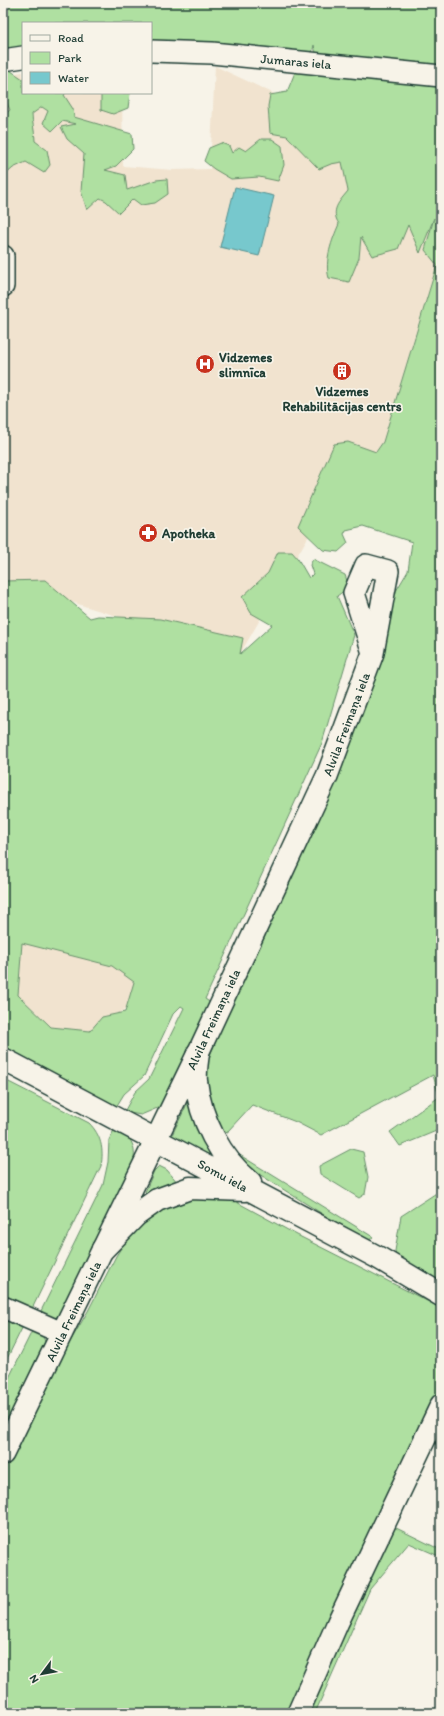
<svg xmlns="http://www.w3.org/2000/svg" width="444" height="1716" viewBox="0 0 444 1716" font-family="Itim,sans-serif">
<style>
.built{fill:#f1e3cf}
.green{fill:#afe0a1;stroke:#678e6a;fill-rule:evenodd}
.water{fill:#77c8cd;stroke:#549090}
.lines{fill:none;stroke-linecap:round;stroke-linejoin:round}
.minor-casing{stroke:#1f3d34;stroke-width:24}
.major-casing{stroke:#1f3d34;stroke-width:25}
.minor{stroke:#f7f3e8;stroke-width:21}
.major{stroke:#f7f3e8;stroke-width:22}
.labels{text-anchor:middle;stroke-width:3.5;stroke-linejoin:round;paint-order:stroke}
.street-label{font-size:13px;fill:#1f3d34;stroke:#f7f3e8}
.poi-label{font-size:13px;font-weight:bold;fill:#1f3d34;stroke:#f7f3e8;text-anchor:start}
</style>
<rect width="100%" height="100%" fill="#f7f3e8"/>
<filter id="ink" filterUnits="userSpaceOnUse"><feTurbulence type="fractalNoise" baseFrequency=".025" numOctaves="2"/><feDisplacementMap in="SourceGraphic" scale="8" xChannelSelector="R" yChannelSelector="G"/><feConvolveMatrix kernelMatrix="1 2 1 2 8 2 1 2 1" color-interpolation-filters="sRGB"/></filter>
<g filter="url(#ink)">
<path class="built" d="M 215,66 L 441,172 L 441,226 L 437,265 L 383,442 L 376,452 L 350,465 L 240,654 L 3,581 L 3,75 L 23,72 L 23,93 L 122,93 L 123,166 L 173,170 L 210,169 Z
M 104,911 L 146,991 L 98,1032 L 51,1027 L 18,995 L 22,940 Z"/>
<path class="green" d="M 3,3 L 441,3 L 441,72 L 354,57 L 338,55 L 317,60 L 314,45 L 311,58 L 301,56 L 296,51 L 260,47 L 253,54 L 151,43 L 151,23 L 23,23 L 23,49 L 3,49 Z
M 3,51 L 16,63 L 11,71 L 23,79 L 23,93 L 66,93 L 64,95 L 73,109 L 74,117 L 132,134 L 133,149 L 116,166 L 105,170 L 125,175 L 127,190 L 156,180 L 167,179 L 168,194 L 155,203 L 141,205 L 133,199 L 119,213 L 106,201 L 100,198 L 87,210 L 81,191 L 84,154 L 67,139 L 61,127 L 76,124 L 62,121 L 52,131 L 43,123 L 48,111 L 42,107 L 32,114 C 32,123 35,131 35,141 L 47,150 L 50,165 L 44,173 L 26,162 L 13,168 L 3,177 L 3,116 L 10,110 L 4,96 Z
M 298,65 L 441,83 L 441,199 L 439,206 L 441,203 L 441,1129 L 400,1146 L 390,1132 L 439,1097 L 433,1075 L 321,1135 L 296,1122 L 252,1105 L 228,1131 L 228,1133 L 221,1131 L 210,1110 L 202,1075 L 275,896 L 393,596 L 408,571 L 412,542 L 363,526 L 346,530 L 344,534 L 348,543 L 338,552 L 323,550 L 298,526 L 334,444 L 348,442 L 376,452 L 383,442 L 437,265 L 425,250 L 434,218 L 420,253 L 408,225 L 398,249 L 372,256 L 361,237 L 359,258 L 349,282 L 329,278 C 324,261 332,240 339,224 C 330,210 339,202 348,191 L 342,162 L 331,164 L 319,169 L 287,136 L 270,133 L 268,106 L 270,95 L 287,92 Z
M 101,93 L 130,93 L 128,108 L 113,114 L 101,110 Z
M 261,139 L 272,139 L 282,146 L 284,165 L 278,181 L 259,177 L 231,179 L 214,169 L 204,161 L 209,148 L 221,143 L 229,146 L 232,153 L 239,147 L 246,151 Z
M 278,552 L 292,552 L 298,559 L 309,578 L 313,574 L 310,565 L 313,559 L 345,575 L 349,587 L 337,596 L 354,635 L 322,743 L 205,999 L 211,1003 L 162,1106 L 141,1115 L 124,1112 L 135,1092 L 149,1079 L 184,1008 L 181,1006 L 173,1014 L 144,1076 L 124,1094 L 116,1107 L 3,1048 L 3,581 L 45,580 L 90,618 L 98,616 L 160,619 L 243,638 L 240,654 L 272,625 L 251,613 L 242,597 L 268,573 ZM 22,943 L 112,966 L 134,982 L 125,1012 L 102,1017 L 90,1031 L 51,1027 L 18,995 Z
M 3,1079 L 89,1123 C 101,1135 104,1149 101,1166 L 30,1313 L 3,1301 Z
M 190,1098 L 214,1157 L 210,1159 L 171,1137 Z
M 116,1126 C 132,1138 138,1148 132,1168 L 58,1316 L 49,1321 L 39,1315 L 103,1185 L 108,1162 L 109,1140 Z
M 230,1149 L 373,1237 L 368,1241 L 362,1239 L 232,1157 Z
M 351,1149 L 363,1152 L 368,1177 L 365,1194 L 359,1198 L 320,1174 L 319,1166 Z
M 159,1166 L 167,1170 L 178,1183 L 151,1197 L 145,1192 L 154,1171 Z
M 441,1190 L 441,1284 L 396,1257 L 395,1251 L 401,1216 Z
M 204,1194 L 231,1199 L 297,1235 L 441,1308 L 441,1390 L 427,1418 L 390,1525 L 441,1550 L 441,1557 L 409,1543 L 370,1589 L 315,1713 L 3,1713 L 3,1472 L 42,1390 L 88,1311 L 116,1256 L 140,1218 Z
M 3,1309 L 26,1320 L 3,1367 Z
M 34,1327 L 43,1336 L 45,1342 L 3,1429 L 3,1390 Z"/>
<path class="water" d="M 235,187 L 274,196 L 259,256 L 220,247 Z"/>
<g class="lines">
<g class="minor-casing">
<path id="minor" d="M 151,51 L 212,53 L 441,76
M 3,60 L 23,57
M 3,256 L 3,286
M 3,1307 L 62,1333
M 3,1454 L 198,1053 L 327,776 L 373,653 L 388,571 L 366,565 L 354,593 L 373,653
M 298,1713 L 338,1622 L 441,1405"/>
</g>
<g class="major-casing">
<path id="major" d="M 198,1053 C 197,1062 195,1072 196,1081 C 200,1119 220,1158 250,1182
M 3,1059 L 379,1258 L 441,1295
M 103,1249 L 136,1215 L 157,1200 L 190,1188 L 245,1190"/>
</g>
<use href="#minor" class="minor"/>
<use href="#major" class="major"/>
</g>
</g>
<defs>
<g id="hospital-disc" transform="scale(1)"><circle r="9.5" fill="#c8321e" stroke="#f7f3e8"/><path d="M-5-5h3v3.5h4V-5h3V5h-3V1.5h-4V5h-3Z" fill="#fff"/></g>
<g id="building-disc" transform="scale(1)"><circle r="9.5" fill="#c8321e" stroke="#f7f3e8"/><path d="M-4-6H4V6H1V3H-1V6H-4ZM-2.5-4.3h1.7v1.8h-1.7ZM.8-4.3h1.7v1.8H.8ZM-2.5-1h1.7V.8h-1.7ZM.8-1h1.7V.8H.8Z" fill="#fff"/></g>
<g id="pharmacy-disc" transform="scale(1)"><circle r="9.5" fill="#c8321e" stroke="#f7f3e8"/><path d="M-2-6h4v4h4v4h-4v4h-4v-4h-4v-4h4Z" fill="#fff"/></g>
</defs>
<g fill-rule="evenodd">
<use href="#hospital-disc" x="205" y="364"/>
<use href="#building-disc" x="342" y="371"/>
<use href="#pharmacy-disc" x="148" y="533"/>
</g>
<g class="labels">
<g class="street-label">
<text transform="translate(296 61) rotate(5)" y="5">Jumaras iela</text>
<text transform="translate(346 724) rotate(-69)" y="5">Alvila Freimaņa iela</text>
<text transform="translate(213 1019) rotate(-65)" y="5">Alvila Freimaņa iela</text>
<text transform="translate(223 1175) rotate(28)" y="5">Somu iela</text>
<text transform="translate(73 1311) rotate(-64)" y="5">Alvila Freimaņa iela</text>
</g>
<g class="poi-label">
<text x="219" y="362">Vidzemes<tspan x="219" dy="15">slimnīca</tspan></text>
<text x="342" y="396" text-anchor="middle">Vidzemes<tspan x="342" dy="15">Rehabilitācijas centrs</tspan></text>
<text x="162" y="538">Apotheka</text>
</g>
</g>
<rect width="444" height="1716" fill="none" stroke="#f7f3e8" stroke-width="16"/>
<rect x="8" y="8" width="428" height="1700" fill="none" stroke="#1f3d34" stroke-width="1.5" filter="url(#ink)"/>
<rect x="22" y="22" width="130" height="72" fill="#f7f3e8" stroke="#a1aaa0"/>
<rect x="30" y="35" width="20" height="6" fill="#f7f3e8" stroke="#a1aaa0"/>
<text x="58" y="42" font-size="12" fill="#1f3d34">Road</text>
<rect x="30" y="52" width="20" height="12" fill="#afe0a1" stroke="#a1aaa0"/>
<text x="58" y="62" font-size="12" fill="#1f3d34">Park</text>
<rect x="30" y="72" width="20" height="12" fill="#77c8cd" stroke="#a1aaa0"/>
<text x="58" y="82" font-size="12" fill="#1f3d34">Water</text>
<g transform="translate(42 1674) rotate(238)" stroke="#f7f3e8" stroke-width="3" paint-order="stroke">
<path d="M0-3L7 15L0 10L-7 15Z" fill="#1f3d34"/>
<text y="-6" font-size="11" font-weight="bold" text-anchor="middle" fill="#1f3d34">N</text>
</g>
</svg>
